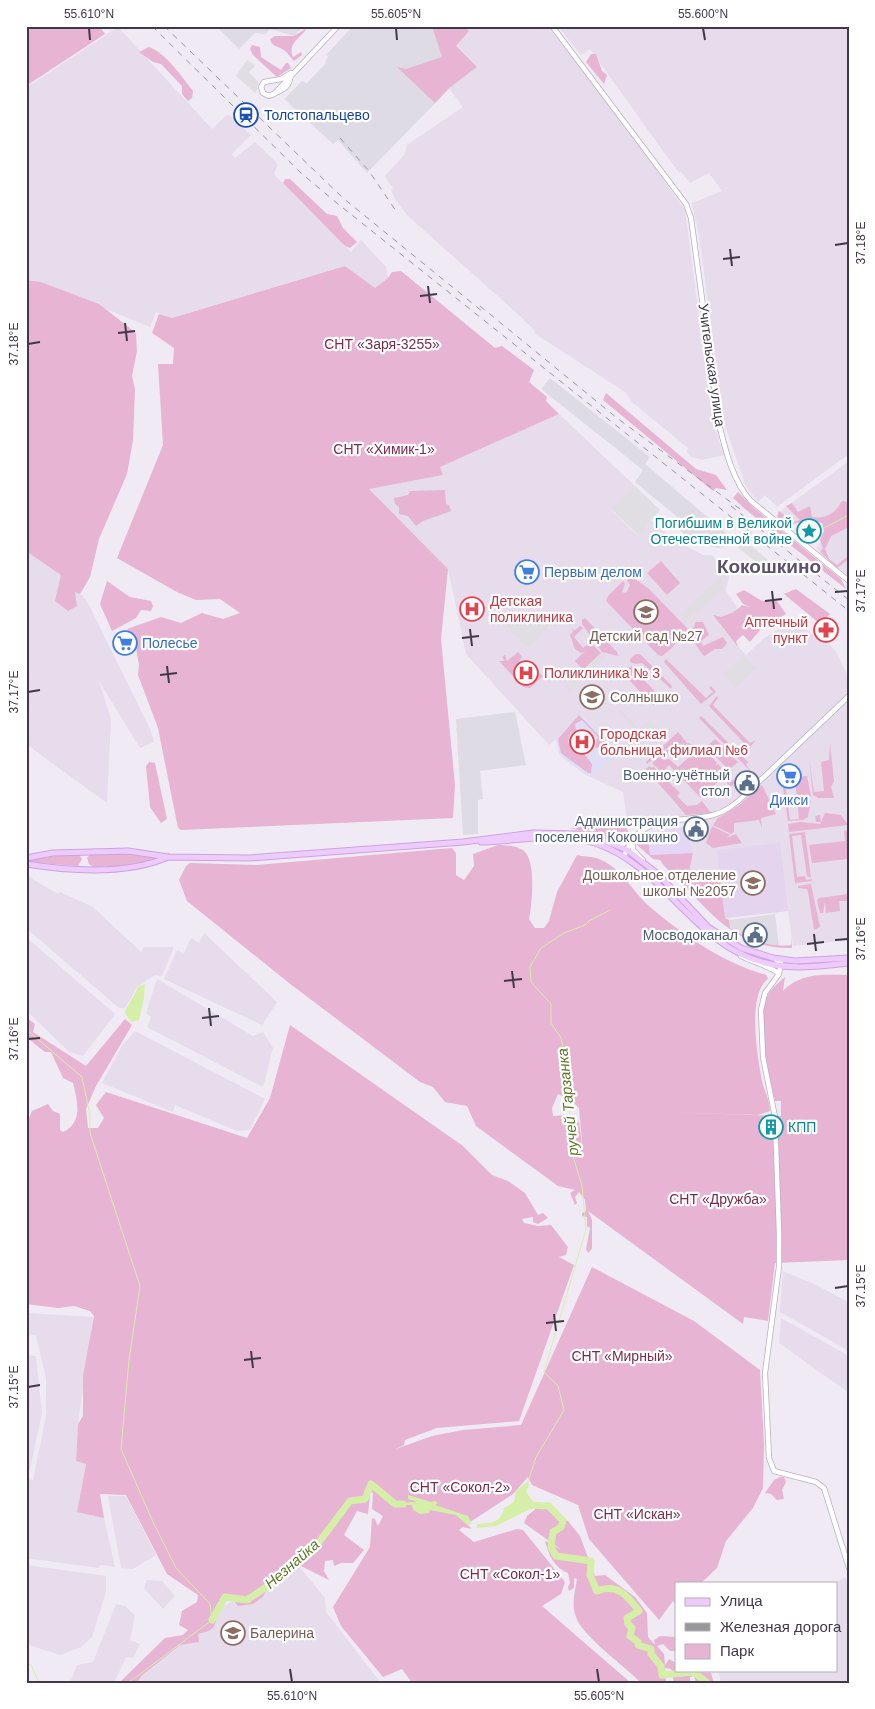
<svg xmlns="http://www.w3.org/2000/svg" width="875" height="1709" viewBox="0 0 875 1709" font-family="Helvetica,sans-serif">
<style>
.residential{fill:#e6dcec}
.commercial{fill:#e6d6f5}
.industrial{fill:#dfdbe4}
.education{fill:#e4d4ed}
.medical{fill:#dfdef4}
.green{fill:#e7b4d3;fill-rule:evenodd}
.parking{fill:#e1dee3}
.water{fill:#d6efa8}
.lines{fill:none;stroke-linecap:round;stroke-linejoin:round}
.stream{stroke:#d6efa8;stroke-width:1}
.river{stroke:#d6efa8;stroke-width:7}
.tertiary-casing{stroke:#bbafc3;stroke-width:6}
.secondary-casing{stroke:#cca3df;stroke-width:7}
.tertiary{stroke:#fff;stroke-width:4.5}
.secondary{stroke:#eecbfd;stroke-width:5}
.rail{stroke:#989898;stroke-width:1;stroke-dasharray:6 6;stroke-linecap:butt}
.ticks{fill:none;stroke:#413848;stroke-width:2}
.labels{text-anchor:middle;stroke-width:4.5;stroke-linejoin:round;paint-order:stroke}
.transit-label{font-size:14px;fill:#164399;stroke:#fff;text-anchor:start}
.park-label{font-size:14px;fill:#792c4e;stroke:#fff}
.street-label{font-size:14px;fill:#413848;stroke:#fff}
.culture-label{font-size:14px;fill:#0d838f;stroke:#fff;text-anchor:end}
.shop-label{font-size:14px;fill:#366cbe;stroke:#fff;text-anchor:start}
.health-label{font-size:14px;fill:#be3a42;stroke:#fff;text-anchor:start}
.education-label{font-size:14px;fill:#785e54;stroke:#fff;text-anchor:start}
.service-label{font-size:14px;fill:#4e5e75;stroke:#fff;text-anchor:end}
.water-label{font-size:15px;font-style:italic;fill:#5c7a27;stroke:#fff}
.district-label{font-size:19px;font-weight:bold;fill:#5e4f6b;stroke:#fff}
.neatline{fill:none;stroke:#413848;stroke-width:2}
.ticks-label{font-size:12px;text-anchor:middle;fill:#413848}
</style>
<rect width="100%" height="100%" fill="#f0eaf4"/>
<path class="residential" d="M 463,26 L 548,26 L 621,120 L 685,210 L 713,422 L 724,455 L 702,460 L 692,457 L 687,452 L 688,448 L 633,403 L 625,392 L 534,333 L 535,331 L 520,316 L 409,217 L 396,201 L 391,190 L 393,188 L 385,176 L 405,154 L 407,145 L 463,107 L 449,88 L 477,67 L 456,46 L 469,31 Z
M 558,26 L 849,26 L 849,454 L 777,507 L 765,495 L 758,502 L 746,487 L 724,422 L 699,235 L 692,203 L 722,191 L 709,173 L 690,183 L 681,172 L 679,173 L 590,49 L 581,55 Z
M 118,27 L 212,129 L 228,114 L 251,135 L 232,154 L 235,158 L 255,142 L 278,164 L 274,174 L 351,252 L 361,240 L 386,267 L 388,278 L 375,288 L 344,266 L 171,318 L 156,312 L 150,327 L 41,282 L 26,280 L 26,88 Z
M 559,414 L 635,486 L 611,510 L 637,535 L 651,520 L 675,540 L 703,555 L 712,555 L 729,576 L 726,591 L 739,610 L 719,624 L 746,655 L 763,639 L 795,619 L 819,641 L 824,638 L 837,653 L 846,672 L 849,697 L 849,940 L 793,946 L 788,911 L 725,918 L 689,880 L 688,872 L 693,853 L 686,816 L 627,821 L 623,792 L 584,774 L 594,775 L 610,746 L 583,716 L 549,745 L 466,654 L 448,569 L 368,489 L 443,475 L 440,467 Z
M 849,461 L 849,577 L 816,548 L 830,531 L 816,517 L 804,518 L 792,526 L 778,513 Z
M 26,549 L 63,574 L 87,601 L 150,729 L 154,742 L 140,748 L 99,681 L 111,719 L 107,803 L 26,744 Z
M 26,875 L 58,894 L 60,892 L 93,907 L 141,952 L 144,947 L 174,947 L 162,976 L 155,975 L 138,986 L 125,1008 L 119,1008 L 26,928 Z
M 204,933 L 277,1002 L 262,1025 L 164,979 L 177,950 L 184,953 L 191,938 L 199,943 Z
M 26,937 L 115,1014 L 83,1056 L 69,1052 L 26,1010 Z
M 157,979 L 253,1036 L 263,1032 L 273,1048 L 263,1087 L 147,1027 L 151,1017 L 146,1013 Z
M 135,1031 L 265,1099 L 250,1130 L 237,1131 L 175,1105 L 173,1112 L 102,1083 L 122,1046 Z
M 783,1271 L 812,1283 L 849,1302 L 849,1351 L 780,1312 Z
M 26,1313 L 93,1317 L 78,1424 L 76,1461 L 86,1464 L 77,1512 L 104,1518 L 115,1567 L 100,1565 L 98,1568 L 26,1558 L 26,1479 L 33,1480 L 46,1416 L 46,1379 L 36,1335 L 26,1334 Z
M 781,1318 L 849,1356 L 849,1393 L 779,1343 Z
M 26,1355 L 36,1356 L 42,1413 L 30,1470 L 26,1471 Z
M 108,1496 L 126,1496 L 156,1555 L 133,1569 L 121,1568 Z
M 297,1564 L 325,1598 L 326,1612 L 381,1683 L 128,1683 L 201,1619 Z
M 26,1565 L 106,1576 L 106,1592 L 92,1637 L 81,1647 L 60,1655 L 26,1644 Z
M 845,1577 L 849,1584 L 849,1683 L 721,1683 L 718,1670 L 836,1670 L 836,1583 Z
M 147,1580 L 162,1581 L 175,1596 L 163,1609 L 144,1588 Z
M 116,1604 L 125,1606 L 135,1615 L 130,1640 L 140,1644 L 133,1658 L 126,1657 L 114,1683 L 70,1683 L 77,1665 L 93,1662 Z"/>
<path class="commercial" d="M 687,826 L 693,853 L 650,855 L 647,832 Z"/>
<path class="industrial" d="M 216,26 L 304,26 L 294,36 L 270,29 L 265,34 L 255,33 L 239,49 Z
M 353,26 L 463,26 L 469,31 L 456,46 L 477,67 L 449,89 L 367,173 L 338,140 L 333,144 L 284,99 L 302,81 L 307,83 L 326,63 L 325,61 L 328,57 L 326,55 Z
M 550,378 L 650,457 L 645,464 L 731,537 L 723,547 L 718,548 L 695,543 L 676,527 L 682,521 L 635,482 L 643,470 L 541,389 Z
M 515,712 L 526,765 L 480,771 L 483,799 L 478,800 L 478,834 L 463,835 L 456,719 Z
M 775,914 L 779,947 L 759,944 L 730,928 L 729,920 Z"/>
<path class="education" d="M 780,843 L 788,911 L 725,918 L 717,850 Z"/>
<path class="medical" d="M 523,656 L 542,676 L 528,689 L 509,669 Z
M 582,716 L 610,746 L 607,749 L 614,757 L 594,775 L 584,774 L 559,754 L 556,739 Z"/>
<path class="green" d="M 26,26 L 99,26 L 105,34 L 26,86 Z
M 432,26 L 463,26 L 469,31 L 456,46 L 477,67 L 449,88 L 435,103 L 397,67 L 406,69 L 442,57 Z
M 307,28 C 301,38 287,43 293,57 L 301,52 L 302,55 L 294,61 C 290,57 287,51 282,49 C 276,45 272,47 270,39 L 275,36 L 294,36 Z
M 252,45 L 260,47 L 261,57 L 281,70 L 286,63 L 288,63 L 291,68 L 277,77 L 253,55 L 250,49 Z
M 149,47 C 167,54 181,76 193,91 L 192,98 L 188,101 L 182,94 L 182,86 L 161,64 L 153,62 L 139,52 Z
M 591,54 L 596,54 L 602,71 L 607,75 L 604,84 L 586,62 Z
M 285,179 L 290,179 L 327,214 L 337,216 L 343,228 L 357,242 L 350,248 L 345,246 L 283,183 Z
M 345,266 L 375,288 L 388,278 L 392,272 L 401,271 L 495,348 L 502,346 L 534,370 L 529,382 L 547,397 L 546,401 L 559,414 L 440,467 L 443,475 L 369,489 L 448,569 L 441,639 L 455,785 L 453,818 L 181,830 L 178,828 L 158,728 L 138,675 L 139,665 L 136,648 L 127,629 L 161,617 L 181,623 L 202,613 L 223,619 L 240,613 L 220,599 L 196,600 L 177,592 L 117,558 L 163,445 L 158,364 L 173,364 L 174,348 L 152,333 L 159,314 L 172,318 Z
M 26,280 L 41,282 L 99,304 L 136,333 L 137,351 L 132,376 L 135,389 L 133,440 L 127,474 L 99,539 L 90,577 L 80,594 L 75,592 L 77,606 L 68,611 L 55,601 L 61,575 L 26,551 Z
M 606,393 L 696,469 L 716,475 L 727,490 L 716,488 L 713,491 L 603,400 Z
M 445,490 L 446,504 L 449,505 L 451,511 L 423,521 L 416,526 L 408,516 L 399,514 L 399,507 L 395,504 L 394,498 L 408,495 L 410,491 Z
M 738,492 L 754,508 L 841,579 L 846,589 L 745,509 L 733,498 Z
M 842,501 L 849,502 L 849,527 L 831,536 L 825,549 L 829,559 L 837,565 L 847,557 L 849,559 L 837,568 L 820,552 L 823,548 L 820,540 L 824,531 L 822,523 L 808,520 L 789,525 L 777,517 L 779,511 L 793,522 L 800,520 L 786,506 L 792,503 L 798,512 L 810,506 L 812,517 C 826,519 835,514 842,501 Z
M 661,561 L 680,583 L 667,595 L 647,573 Z
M 631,576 L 649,589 L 688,629 L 671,649 L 662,656 L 658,655 L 606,601 L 608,596 L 623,581 L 625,584 L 622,592 L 626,593 L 630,585 L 627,580 Z
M 107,581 L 130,597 L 151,601 L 153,606 L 151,611 L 141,610 L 136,618 L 112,631 L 100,604 Z
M 796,589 L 830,614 L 820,624 L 784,594 Z
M 744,590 L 762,601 L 777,601 L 786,614 L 760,630 L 750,642 L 743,635 L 736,641 L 738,647 L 713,615 L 721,617 C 729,614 736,612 742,605 L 750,607 L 743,604 L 736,594 Z
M 585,618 L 617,652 L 618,656 L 602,652 L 582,624 L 582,620 Z
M 696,622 L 703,622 L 709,635 L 701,641 L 703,646 L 723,637 L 727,643 L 722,649 L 715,649 L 704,656 C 695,645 688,635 696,622 Z
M 580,626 L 583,628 L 574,637 L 583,648 L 590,642 L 601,653 L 583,670 L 575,661 L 585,651 L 581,653 L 575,649 L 570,635 L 573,632 L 572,628 L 574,631 Z
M 518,652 L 522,657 L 515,668 L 527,680 L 539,673 L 543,676 L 530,688 L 523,687 L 499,661 L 505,661 L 502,657 L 505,655 L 507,661 Z
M 636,654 L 640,654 L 672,686 L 671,689 L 642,663 L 636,664 L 630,662 L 630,659 Z
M 666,659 L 706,698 L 713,692 L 709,688 L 711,686 L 716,692 L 701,704 L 664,662 Z
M 631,666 L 662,699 L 653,705 L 630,681 L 627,670 Z
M 717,696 L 718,698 L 713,705 L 750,743 L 756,740 L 751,746 L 746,745 L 709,706 Z
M 579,715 L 608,745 L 595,748 L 598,737 L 582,720 L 575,724 L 576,730 L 570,734 L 568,742 L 571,746 L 579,747 L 592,764 L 591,773 L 588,773 L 561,753 L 558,739 Z
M 701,716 L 748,762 L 746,765 L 753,774 L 699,718 Z
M 678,732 L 687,743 L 703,748 L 699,753 L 692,747 L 688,750 L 689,755 L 696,758 L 705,750 L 717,763 L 715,766 L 718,764 L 735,783 L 731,787 L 722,778 L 701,798 L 669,765 L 662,773 L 652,763 L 664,753 L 666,755 L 664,760 L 669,759 L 678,767 L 688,758 L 677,746 L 686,743 L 676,745 L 668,753 L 665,751 L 675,746 L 667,748 L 647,764 L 646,762 Z
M 715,739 L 726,749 L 723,756 L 729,753 L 738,762 L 729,770 L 706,747 Z
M 830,743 L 834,781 L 831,787 L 834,798 L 818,798 L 813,795 L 809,758 L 814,792 L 824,791 L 821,762 L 829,760 Z
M 149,762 L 155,763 L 167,819 L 161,823 L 150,807 L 146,766 Z
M 649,766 L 653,768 L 653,766 L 680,793 L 677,796 L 687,806 L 697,805 L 702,801 L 711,813 L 686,815 L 646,769 Z
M 804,776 L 807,776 L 811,796 L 805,797 L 805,801 L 811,800 L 808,817 L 803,820 L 788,821 L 782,782 L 785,782 L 790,820 L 799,819 L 795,779 Z
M 762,785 L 776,814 L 761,818 L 762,828 L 759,820 L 734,823 L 734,832 L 731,834 L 713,825 L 718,818 L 738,806 Z
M 825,813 L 841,815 L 848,825 L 789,832 L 788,824 L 801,822 L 820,824 L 821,822 L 816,822 L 815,816 L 820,815 L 821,822 Z
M 621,821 L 629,832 L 617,840 L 570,828 Z
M 712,826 L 730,835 L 726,838 L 736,834 L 742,843 L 713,848 L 706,843 Z
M 848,830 L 849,875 L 847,875 L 847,859 L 812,863 L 809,845 L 845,841 L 844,831 Z
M 647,832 L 650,855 L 693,853 L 689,872 L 690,883 L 720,880 L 725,918 L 729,920 L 730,928 C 751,939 767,948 791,945 L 791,937 L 792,948 C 729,949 705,903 664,866 L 660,860 L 653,859 L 637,845 L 639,838 Z
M 805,832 L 811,878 L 807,876 L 801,835 L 792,836 L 797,877 L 805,876 L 806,880 L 812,879 L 812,881 L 795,883 L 789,834 Z
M 498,845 C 506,845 519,846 525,852 C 536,864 532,904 529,919 L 535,928 L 544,928 L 549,921 L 557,892 L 577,855 C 583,857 590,856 596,858 C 620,865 631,890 649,906 C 684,936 722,962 766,975 L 768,979 C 746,994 758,1062 763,1085 C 766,1094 770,1103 770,1111 L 758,1115 L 664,1112 L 781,1116 L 781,1101 L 775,1101 C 769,1075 757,1026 765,1001 C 769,990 777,984 785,977 L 783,991 C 802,972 824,975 849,975 L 849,1260 L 775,1263 L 768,1321 L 744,1317 L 743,1324 L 588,1211 L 592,1220 L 592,1249 L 588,1253 L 586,1249 L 590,1228 L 587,1226 L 587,1217 L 582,1216 L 582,1213 L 586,1211 L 585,1200 L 579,1192 L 575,1197 L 577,1203 L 575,1205 L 570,1193 L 575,1190 L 558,1186 L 476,1126 L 467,1106 L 445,1102 L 433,1087 L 420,1082 L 289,983 L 187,901 L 179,880 L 186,866 L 190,863 L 257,865 L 452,848 L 456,853 L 456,875 L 464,880 L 474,866 L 473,854 ZM 558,1094 L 572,1101 L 579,1108 L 583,1152 L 579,1122 L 566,1115 L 553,1116 L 552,1108 Z
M 127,852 L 166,857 L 123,866 L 93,867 L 89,864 L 87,858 L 91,853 Z
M 78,853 L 82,859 L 78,866 L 26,862 L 26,860 Z
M 811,884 L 820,927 L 814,930 L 808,892 L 807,889 L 798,888 L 798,886 Z
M 849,894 L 849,901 L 839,901 L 840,911 L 826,913 L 825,902 L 823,913 L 820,913 L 817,900 L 819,898 Z
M 26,1017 L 35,1024 L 33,1032 L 86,1066 L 125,1019 L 132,1025 L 96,1086 L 86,1109 L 88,1128 L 98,1128 L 104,1118 L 96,1105 L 106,1092 L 247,1138 L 270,1098 L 290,1025 L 463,1146 L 492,1175 L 508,1181 L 525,1193 L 538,1215 L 543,1213 L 548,1218 L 538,1224 L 533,1222 L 533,1217 L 522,1219 L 524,1223 L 538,1226 L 551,1225 L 568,1247 L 566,1255 L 559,1257 L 574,1265 L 519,1421 L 437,1428 L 405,1440 L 404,1445 L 396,1449 L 432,1436 L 463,1430 L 521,1425 L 592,1267 L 694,1321 L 760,1370 L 764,1443 L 763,1488 L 753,1508 L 726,1541 L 717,1568 L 701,1583 L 676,1583 L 676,1605 L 673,1601 L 659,1620 L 589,1539 L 578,1505 L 532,1485 L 528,1477 L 513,1494 L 467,1524 L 472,1529 L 463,1527 L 459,1530 L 474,1542 L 517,1529 L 523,1530 L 565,1582 L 561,1594 L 542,1606 L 631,1683 L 412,1683 L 402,1669 L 383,1677 L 341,1626 L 333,1607 L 370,1547 L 372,1518 L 375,1519 L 378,1526 L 383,1516 L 372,1509 L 373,1492 L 370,1494 L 368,1514 L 357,1511 L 344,1535 L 364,1550 L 353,1563 L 341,1563 L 334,1566 L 333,1560 L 325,1561 L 324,1571 L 329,1580 L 301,1566 L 268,1586 L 263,1597 L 253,1604 L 238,1606 L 230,1596 C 226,1600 222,1604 220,1609 C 212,1625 220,1629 198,1634 L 199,1642 L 180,1645 L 141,1676 L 137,1683 L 119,1683 L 165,1638 L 183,1635 L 188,1630 L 179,1625 L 182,1611 L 197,1602 L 198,1595 L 167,1574 L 126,1495 L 100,1494 L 104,1518 L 77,1512 L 86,1464 L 76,1461 L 78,1424 L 83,1416 L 83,1376 L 94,1316 L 90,1311 L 74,1306 L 58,1308 L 26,1304 L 26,1118 L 29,1118 L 32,1111 L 48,1104 L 53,1111 L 60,1114 L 60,1130 L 63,1132 C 84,1122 77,1100 73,1083 L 63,1078 L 51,1052 L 45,1052 L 26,1037 Z
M 780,1477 L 784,1477 L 786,1482 L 782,1490 L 784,1499 L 777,1500 L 771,1494 L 765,1493 L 774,1480 Z
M 537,1508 L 547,1509 L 553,1515 L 568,1521 L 580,1536 L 595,1576 L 605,1575 L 635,1597 L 647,1613 L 648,1637 L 655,1645 L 654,1640 L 660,1636 L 676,1637 L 676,1651 L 670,1651 L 663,1644 L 657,1646 L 664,1654 L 665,1665 L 669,1659 L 676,1663 L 676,1670 L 711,1673 L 714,1683 L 696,1683 L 694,1676 L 690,1677 L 690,1683 L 674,1683 L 671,1669 L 665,1668 L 666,1683 L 641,1683 C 626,1667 582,1636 576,1617 C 571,1605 575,1591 577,1579 L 574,1578 L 574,1588 L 569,1591 L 568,1587 L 570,1583 L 568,1573 C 554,1568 549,1555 545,1541 L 562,1550 L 524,1523 L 527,1516 Z"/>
<path class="parking" d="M 247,60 L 255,65 L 249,72 L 258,82 L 257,90 L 255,93 L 236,76 Z
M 635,486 L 660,510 L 638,535 L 611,509 Z
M 744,540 L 773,564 L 764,576 L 757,570 L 760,565 L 738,548 Z
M 721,577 L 724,587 L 686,622 L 680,614 Z
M 555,613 L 552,623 L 528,648 L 504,625 Z
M 601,653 L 606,658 L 570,692 L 565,687 Z
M 743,655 L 756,668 L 736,688 L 723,674 Z
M 619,709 L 639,729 L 650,719 L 659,728 L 633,753 L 624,744 L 638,731 L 618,710 Z"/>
<path class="water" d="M 145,984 L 144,998 L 139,1020 L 131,1022 L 126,1015 L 125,1011 L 139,986 Z
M 527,1482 L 529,1485 L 526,1492 L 536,1506 L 496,1526 L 477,1528 L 477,1524 C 491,1523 500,1524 504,1508 L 514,1502 L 516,1491 Z
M 408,1495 L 431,1502 L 435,1501 L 438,1503 L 435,1505 L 468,1516 L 472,1524 L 467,1525 L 456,1515 L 430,1510 L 429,1513 L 420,1514 L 413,1510 L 412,1505 L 395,1505 L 395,1503 L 417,1502 L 408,1499 Z"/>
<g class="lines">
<path class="stream" d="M 816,539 L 820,530 L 849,515
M 26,1029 L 82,1077 L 90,1115 L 90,1133 L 140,1286 L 129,1360 L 121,1449 L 153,1522 L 176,1568 L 210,1604 L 212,1620 L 128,1683
M 527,1485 L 536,1457 L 564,1410 L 558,1386 L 544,1372 L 586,1229 L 582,1186 L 573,1156 L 566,1060 L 561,1038 L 551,1023 L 551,1004 L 531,982 L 530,967 L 541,948 L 564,933 L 585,925 L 589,921 L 610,910
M 26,1664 L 31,1665 L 39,1683"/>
<path class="river" d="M 527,1505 L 549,1506 L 563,1521 L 561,1527 L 553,1532 L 551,1547 L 556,1556 L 591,1561 L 590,1575 L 597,1591 C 617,1583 627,1595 639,1611 L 627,1618 L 628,1624 L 632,1628 L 630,1636 L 638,1642 L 638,1645 L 651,1649 L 651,1654 L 661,1666 L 662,1675 L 694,1672 L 707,1683
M 212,1620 L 225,1597 L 247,1600 L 275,1581 L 293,1562 L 316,1546 L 350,1501 L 365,1499 L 371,1484 L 395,1504 L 403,1504"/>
<g class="tertiary-casing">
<path id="tertiary" d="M 552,26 L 686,204 L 691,218 L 719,424 C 725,449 733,482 751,501 L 849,581
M 291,73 C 290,89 282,90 269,96 L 263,93 L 261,87 L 264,82 L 281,79 Z
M 274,94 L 338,26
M 633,842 L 633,850 L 643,860
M 617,845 L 622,845 L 632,838
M 624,856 C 642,812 675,824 713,815 C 725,812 737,803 746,794 L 849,696
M 741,956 C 750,961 775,968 779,974
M 776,960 L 781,962 L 779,974 L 765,993 L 761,1010 L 763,1057 L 775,1117 L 779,1233 L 779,1267 L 765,1373 L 769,1458 L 774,1471 L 816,1482 L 824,1488 L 849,1568"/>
</g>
<g class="secondary-casing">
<path id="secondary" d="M 481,842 C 518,841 559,832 595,843 C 665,866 693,946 766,963 C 793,970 821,966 849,963
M 26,858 L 53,853 L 128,851 L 168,857 L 249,858 L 463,842 L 533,833 L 578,834 L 595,837 L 627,850 L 658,874 L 708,927 L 741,948 L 773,958 L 795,961 L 849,958
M 26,864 C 70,871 127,875 168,857"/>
</g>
<use href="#tertiary" class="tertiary"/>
<use href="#secondary" class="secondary"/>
<path class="rail" d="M 152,26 L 301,173 L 338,204 L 849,611
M 164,26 L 343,198 L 483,312
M 340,138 L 369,171 L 396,211
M 480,306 L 617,418 L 740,509
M 731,506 L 849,600"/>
</g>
<path class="ticks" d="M 89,28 L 90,40M 396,28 L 397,40M 703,28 L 705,40M 835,245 L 848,243M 730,249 L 732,266M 723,259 L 740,257M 428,286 L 430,303M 420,296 L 437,294M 125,323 L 127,341M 118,333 L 135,331M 28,344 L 40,342M 772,591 L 774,609M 835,592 L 848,591M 765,601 L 782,599M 470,629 L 472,646M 462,638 L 479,636M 167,666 L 169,683M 160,675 L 177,673M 28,692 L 40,690M 814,934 L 816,951M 835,940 L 848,939M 807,944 L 824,942M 512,971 L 514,988M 504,981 L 522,979M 209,1008 L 211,1026M 202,1018 L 219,1016M 28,1039 L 40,1038M 835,1288 L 848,1286M 554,1314 L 556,1331M 546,1323 L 564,1321M 251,1351 L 253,1368M 244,1360 L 261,1358M 28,1387 L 40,1385M 290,1669 L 292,1682M 597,1669 L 599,1682"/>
<defs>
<g id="station-ring" transform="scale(1.25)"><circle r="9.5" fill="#fff" stroke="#1a4fb4" stroke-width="1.5"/><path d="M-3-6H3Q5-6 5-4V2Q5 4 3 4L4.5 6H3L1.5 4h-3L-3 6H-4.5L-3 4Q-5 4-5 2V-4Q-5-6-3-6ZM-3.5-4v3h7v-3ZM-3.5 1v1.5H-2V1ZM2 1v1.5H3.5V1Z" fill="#1a4fb4"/></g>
<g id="sight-ring" transform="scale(1.25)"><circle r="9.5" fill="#fff" stroke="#0f9aa8" stroke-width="1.5"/><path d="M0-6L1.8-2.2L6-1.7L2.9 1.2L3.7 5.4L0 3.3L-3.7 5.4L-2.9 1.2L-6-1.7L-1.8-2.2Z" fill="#0f9aa8"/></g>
<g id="supermarket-ring" transform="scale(1.25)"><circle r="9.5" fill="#fff" stroke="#3f7fe0" stroke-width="1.5"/><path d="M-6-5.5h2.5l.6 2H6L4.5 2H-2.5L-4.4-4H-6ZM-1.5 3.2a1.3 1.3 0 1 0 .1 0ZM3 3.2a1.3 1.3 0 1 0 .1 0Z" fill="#3f7fe0"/></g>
<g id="hospital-ring" transform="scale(1.25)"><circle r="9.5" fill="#fff" stroke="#e0444e" stroke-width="1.5"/><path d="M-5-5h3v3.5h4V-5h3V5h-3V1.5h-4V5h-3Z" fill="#e0444e"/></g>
<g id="school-ring" transform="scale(1.25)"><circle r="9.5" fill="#fff" stroke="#8d6e63" stroke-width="1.5"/><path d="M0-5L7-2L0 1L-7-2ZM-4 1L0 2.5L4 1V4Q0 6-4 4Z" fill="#8d6e63"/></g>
<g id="pharmacy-ring" transform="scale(1.25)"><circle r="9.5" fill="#fff" stroke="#e0444e" stroke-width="1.5"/><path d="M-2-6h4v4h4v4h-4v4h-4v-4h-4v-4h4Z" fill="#e0444e"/></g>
<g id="civic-ring" transform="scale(1.25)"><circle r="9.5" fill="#fff" stroke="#5c6f8a" stroke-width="1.5"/><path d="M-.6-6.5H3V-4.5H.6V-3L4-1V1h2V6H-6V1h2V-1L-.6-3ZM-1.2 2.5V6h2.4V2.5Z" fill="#5c6f8a"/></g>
<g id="building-ring" transform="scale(1.25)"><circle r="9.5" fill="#fff" stroke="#0f9aa8" stroke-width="1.5"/><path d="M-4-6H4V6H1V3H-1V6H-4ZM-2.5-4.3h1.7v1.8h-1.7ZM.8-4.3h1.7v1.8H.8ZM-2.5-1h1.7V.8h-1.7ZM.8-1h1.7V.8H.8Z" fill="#0f9aa8"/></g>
</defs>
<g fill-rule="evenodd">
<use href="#station-ring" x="246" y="115"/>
<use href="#sight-ring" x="809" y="531"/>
<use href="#supermarket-ring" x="527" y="572"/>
<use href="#hospital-ring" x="472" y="609"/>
<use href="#school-ring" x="646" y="612"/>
<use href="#pharmacy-ring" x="826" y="630"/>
<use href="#supermarket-ring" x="125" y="643"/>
<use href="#hospital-ring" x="526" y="673"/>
<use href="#school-ring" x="592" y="697"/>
<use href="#hospital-ring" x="582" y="742"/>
<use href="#supermarket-ring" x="789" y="776"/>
<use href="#civic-ring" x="747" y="783"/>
<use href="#civic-ring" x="696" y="829"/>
<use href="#school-ring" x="753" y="883"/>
<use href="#civic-ring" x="755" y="935"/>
<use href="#building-ring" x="771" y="1127"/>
<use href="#school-ring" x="233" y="1633"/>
</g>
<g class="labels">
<g class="transit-label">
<text x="264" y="120">Толстопальцево</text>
</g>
<g class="park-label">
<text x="382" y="349">СНТ «Заря-3255»</text>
<text x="384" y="454">СНТ «Химик-1»</text>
<text x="718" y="1204">СНТ «Дружба»</text>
<text x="622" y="1361">СНТ «Мирный»</text>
<text x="460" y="1492">СНТ «Сокол-2»</text>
<text x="637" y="1519">СНТ «Искан»</text>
<text x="510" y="1579">СНТ «Сокол-1»</text>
</g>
<g class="street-label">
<text transform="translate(712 365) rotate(82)" y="5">Учительская улица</text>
</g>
<g class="culture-label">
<text x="792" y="528">Погибшим в Великой<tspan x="792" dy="16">Отечественной войне</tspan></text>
<text x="788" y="1132" text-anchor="start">КПП</text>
</g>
<g class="shop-label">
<text x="544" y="577">Первым делом</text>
<text x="142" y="648">Полесье</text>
<text x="789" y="805" text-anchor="middle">Дикси</text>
</g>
<g class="health-label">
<text x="490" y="606">Детская<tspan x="490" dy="16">поликлиника</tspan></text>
<text x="808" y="627" text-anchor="end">Аптечный<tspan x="808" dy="16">пункт</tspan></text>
<text x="544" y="678">Поликлиника № 3</text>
<text x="600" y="739">Городская<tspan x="600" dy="16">больница, филиал №6</tspan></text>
</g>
<g class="education-label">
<text x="646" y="641" text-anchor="middle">Детский сад №27</text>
<text x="610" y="702">Солнышко</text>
<text x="736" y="880" text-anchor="end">Дошкольное отделение<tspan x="736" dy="16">школы №2057</tspan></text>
<text x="250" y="1638">Балерина</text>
</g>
<g class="service-label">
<text x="730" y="780">Военно-учётный<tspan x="730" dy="16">стол</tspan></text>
<text x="678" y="826">Администрация<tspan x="678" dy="16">поселения Кокошкино</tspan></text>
<text x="738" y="940">Мосводоканал</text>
</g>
<g class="water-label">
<text transform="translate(568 1102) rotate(-96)" y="5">ручей Тарзанка</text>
<text transform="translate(292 1564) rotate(-41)" y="5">Незнайка</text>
</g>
<g class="district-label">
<text x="769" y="573">Кокошкино</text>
</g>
</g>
<rect width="875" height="1709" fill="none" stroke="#ffffff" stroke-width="55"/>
<rect x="675" y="1582" width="162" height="90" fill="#ffffff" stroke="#b3afb6"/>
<rect x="685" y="1598" width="25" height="8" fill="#eecbfd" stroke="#b3afb6"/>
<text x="720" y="1606" font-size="15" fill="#413848">Улица</text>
<rect x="685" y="1623" width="25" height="8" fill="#989898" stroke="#b3afb6"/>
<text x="720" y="1632" font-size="15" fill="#413848">Железная дорога</text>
<rect x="685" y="1644" width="25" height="15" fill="#e7b4d3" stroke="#b3afb6"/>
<text x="720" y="1656" font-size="15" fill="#413848">Парк</text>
<rect x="28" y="28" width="820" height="1654" class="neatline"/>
<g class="ticks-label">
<text x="89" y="18">55.610°N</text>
<text x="396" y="18">55.605°N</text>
<text x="703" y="18">55.600°N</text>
<text transform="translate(861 243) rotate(-90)" y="4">37.18°E</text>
<text transform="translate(14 344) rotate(-90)" y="4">37.18°E</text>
<text transform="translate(861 591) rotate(-90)" y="4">37.17°E</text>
<text transform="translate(14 692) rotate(-90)" y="4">37.17°E</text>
<text transform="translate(861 939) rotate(-90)" y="4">37.16°E</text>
<text transform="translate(14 1039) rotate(-90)" y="4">37.16°E</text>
<text transform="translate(861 1286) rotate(-90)" y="4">37.15°E</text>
<text transform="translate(14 1387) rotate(-90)" y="4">37.15°E</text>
<text x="292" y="1700">55.610°N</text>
<text x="599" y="1700">55.605°N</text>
</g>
</svg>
